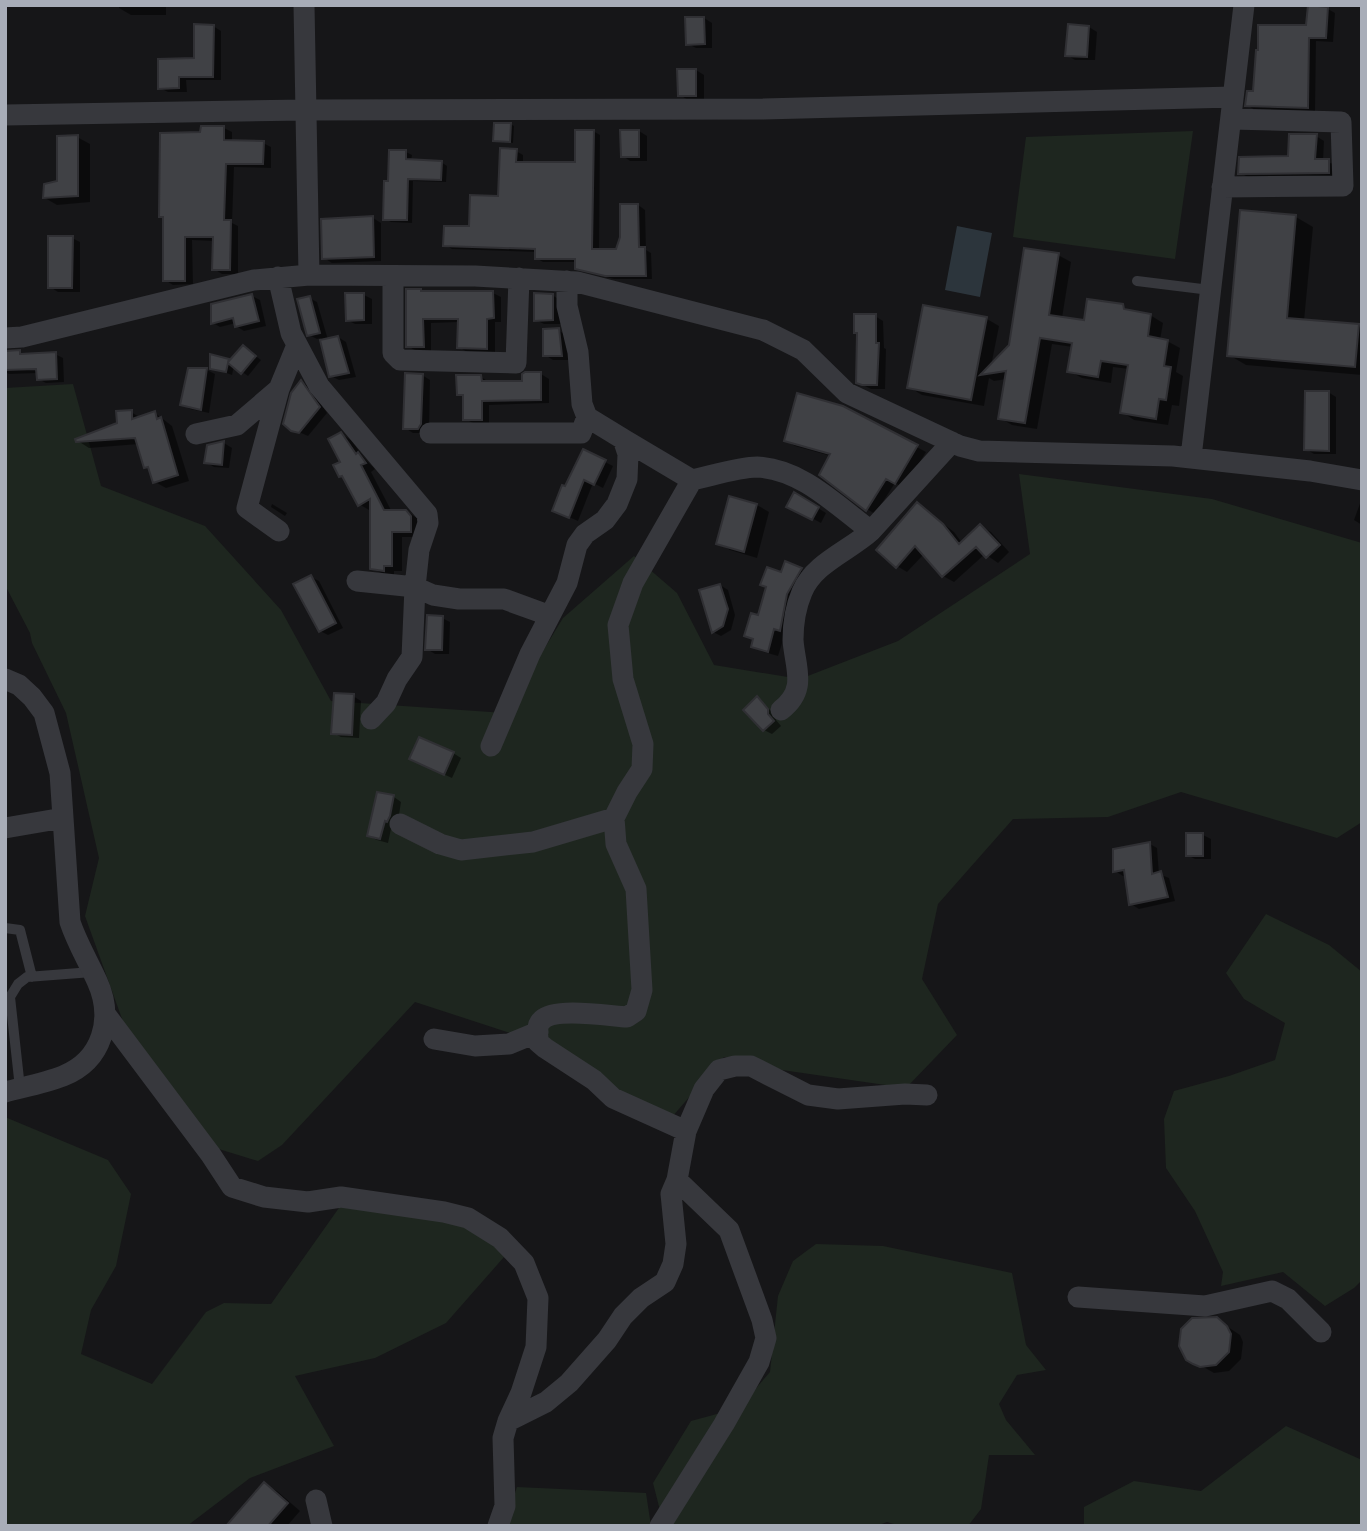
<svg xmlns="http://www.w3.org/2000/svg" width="1367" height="1531" viewBox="0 0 1367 1531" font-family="Poppins,sans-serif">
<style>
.green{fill:#1e261f}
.water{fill:#2c353c}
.shadow{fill:#0007}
.building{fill:#404145;stroke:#303034;stroke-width:2}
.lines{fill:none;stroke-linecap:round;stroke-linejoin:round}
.service{stroke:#37383d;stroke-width:10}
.minor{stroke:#37383d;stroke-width:21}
</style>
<rect width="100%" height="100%" fill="#161618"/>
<path class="green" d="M 1193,131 L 1175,259 L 1013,237 L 1026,137 Z
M 73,384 L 101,486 L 205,526 L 281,610 L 331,701 L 505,713 L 563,618 L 634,556 L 677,593 L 714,665 L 800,679 L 898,641 L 1030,554 L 1019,474 L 1212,499 L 1362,543 L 1362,822 L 1337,838 L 1181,792 L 1108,817 L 1013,819 L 938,904 L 922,979 L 957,1035 L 906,1088 L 782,1070 L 724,1057 L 665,1125 L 538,1042 L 415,1002 L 282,1145 L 258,1161 L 209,1146 L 130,1041 L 85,916 L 99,858 L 66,713 L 32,643 L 30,633 L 5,585 L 5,388 Z
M 1266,914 L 1329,945 L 1362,972 L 1362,1280 L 1354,1288 L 1325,1306 L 1283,1272 L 1221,1286 L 1223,1272 L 1195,1211 L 1166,1168 L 1164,1119 L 1174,1091 L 1229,1076 L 1275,1060 L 1285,1023 L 1244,999 L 1226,973 Z
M 5,1117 L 108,1160 L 131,1194 L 116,1266 L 91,1310 L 81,1354 L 152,1384 L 206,1312 L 224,1303 L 271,1304 L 341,1205 L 433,1215 L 493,1237 L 504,1257 L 446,1323 L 375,1358 L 295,1376 L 334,1446 L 250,1478 L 187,1526 L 5,1526 Z
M 816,1244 L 883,1246 L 1012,1273 L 1026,1345 L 1046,1370 L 1017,1375 L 999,1404 L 1006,1420 L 1035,1455 L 989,1455 L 981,1509 L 968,1526 L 900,1526 L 887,1522 L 876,1526 L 664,1526 L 653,1483 L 691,1421 L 739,1408 L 770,1372 L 778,1296 L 793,1261 Z
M 1286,1426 L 1362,1460 L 1362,1526 L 1084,1526 L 1084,1507 L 1134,1481 L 1201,1491 Z
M 517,1487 L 646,1493 L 651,1526 L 504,1526 Z"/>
<path class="water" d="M 957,226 L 992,233 L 980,297 L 945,290 Z"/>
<path class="shadow" d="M 119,5 L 166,5 L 166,15 L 131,15 L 119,8 Z
M 1328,9 L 1335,13 L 1333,42 L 1316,41 L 1315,111 L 1255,110 L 1247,105 L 1255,92 L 1307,27 Z
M 704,18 L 712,23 L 712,48 L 696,48 L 688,44 Z
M 213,26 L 221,31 L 221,80 L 186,80 L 187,92 L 168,92 L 160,88 L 196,59 Z
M 1089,27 L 1097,32 L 1095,60 L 1075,60 L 1067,55 Z
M 696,70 L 704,75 L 704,100 L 688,100 L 680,95 Z
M 510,124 L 514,126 L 513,143 L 495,140 Z
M 224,128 L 232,132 L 232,142 L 263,143 L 271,147 L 271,168 L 234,167 L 232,223 L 238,226 L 238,274 L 222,274 L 214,269 L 214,241 L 192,240 L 193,284 L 173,285 L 165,280 L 165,219 L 160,216 L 202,134 Z
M 593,131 L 600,135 L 599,251 L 617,250 L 638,205 L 645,210 L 646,250 L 651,253 L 652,279 L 614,279 L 585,272 L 577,268 L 577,262 L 543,262 L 536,258 L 536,252 L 452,249 L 445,245 L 471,228 L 500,198 L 516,151 L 523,155 L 523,164 L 577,164 Z
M 639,131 L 647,136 L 647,161 L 630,161 L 623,156 Z
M 1316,136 L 1324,141 L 1323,161 L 1337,165 L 1337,177 L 1248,177 L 1240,173 L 1290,158 Z
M 77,137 L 90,144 L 90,202 L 57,205 L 45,198 L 59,182 Z
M 406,152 L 412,155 L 411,161 L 441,162 L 447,166 L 446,182 L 413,181 L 412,223 L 391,222 L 385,219 L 390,183 Z
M 1296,217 L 1313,227 L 1304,321 L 1362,327 L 1362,375 L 1246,365 L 1229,355 Z
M 373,218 L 381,223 L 381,261 L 332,263 L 324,258 Z
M 72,238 L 80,242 L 80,292 L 58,292 L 50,287 Z
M 1058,255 L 1071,262 L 1062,318 L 1086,322 L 1122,306 L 1133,313 L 1150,315 L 1163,323 L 1160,340 L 1167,341 L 1180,348 L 1176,372 L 1183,376 L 1179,406 L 1172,405 L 1168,425 L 1134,420 L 1122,412 L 1129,369 L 1113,367 L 1111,383 L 1082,378 L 1069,371 L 1073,347 L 1052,344 L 1037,429 L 1012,425 L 1000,418 L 1007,379 L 994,381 L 989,378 L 984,406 L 922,395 L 909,387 L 987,319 L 999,326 L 991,366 L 1011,346 Z
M 421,291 L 425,293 L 493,293 L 501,297 L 501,322 L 495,322 L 495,353 L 467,352 L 459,347 L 459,322 L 431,323 L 431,351 L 416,351 L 408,346 Z
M 364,295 L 372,299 L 372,324 L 355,324 L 347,320 Z
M 552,295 L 560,300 L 561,324 L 544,324 L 536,320 Z
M 252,296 L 260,300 L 266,326 L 244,331 L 236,326 L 236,323 L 220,327 L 213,323 Z
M 309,298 L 317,302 L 328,340 L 338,337 L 346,342 L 356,377 L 339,380 L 331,376 L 321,338 L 317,339 L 309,335 Z
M 875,316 L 883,321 L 884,348 L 886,349 L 885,389 L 871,389 L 857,382 Z
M 558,330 L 566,335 L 569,360 L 553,360 L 545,355 Z
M 243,347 L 261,360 L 248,376 L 234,366 L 232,375 L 212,368 L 228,360 L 231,362 Z
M 5,352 L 19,352 L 25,355 L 55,354 L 63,358 L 64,382 L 46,383 L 38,379 L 38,373 L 9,374 L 5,372 Z
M 190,370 L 207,370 L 215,374 L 209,413 L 190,409 L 182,404 Z
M 541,374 L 549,379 L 549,403 L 489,405 L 489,423 L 473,423 L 465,419 L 464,397 L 458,394 L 481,377 L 489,382 L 524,382 Z
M 422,375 L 430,380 L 429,429 L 426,433 L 413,433 L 405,428 Z
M 301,382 L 309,386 L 327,413 L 308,436 L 292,429 Z
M 1328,392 L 1336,397 L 1336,454 L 1314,454 L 1306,449 Z
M 843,407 L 926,452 L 904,488 L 895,483 L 875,514 L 867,509 L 831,456 L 795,446 L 786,441 Z
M 131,412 L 141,418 L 155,413 L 172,426 L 189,481 L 166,488 L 155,482 L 151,470 L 146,467 L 139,444 L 89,448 L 78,441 L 119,424 Z
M 341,434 L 351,440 L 364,458 L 375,469 L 371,472 L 392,512 L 406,511 L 417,518 L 421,537 L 402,537 L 402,571 L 394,571 L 394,575 L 383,574 L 372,568 L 372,509 L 369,510 L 359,504 L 346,479 L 340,476 L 343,462 Z
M 224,443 L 232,448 L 229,468 L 214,467 L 206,462 L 208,447 Z
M 605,462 L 613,466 L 603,488 L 593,483 L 578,521 L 562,514 L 563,488 Z
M 795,494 L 826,513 L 821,523 L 789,506 Z
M 1362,498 L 1362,525 L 1354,520 Z
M 272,504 L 287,513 L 285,516 L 271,507 Z
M 918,504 L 954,532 L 962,543 L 980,526 L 991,532 L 1009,552 L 998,563 L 985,554 L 954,582 L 943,576 L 924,554 L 907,572 L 897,566 Z
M 757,505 L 769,512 L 757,558 L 730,550 L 718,543 Z
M 786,564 L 812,575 L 785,634 L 778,656 L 764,652 L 753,646 L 755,640 L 746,635 L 760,617 Z
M 311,577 L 319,581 L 343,628 L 328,635 L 320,631 Z
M 720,585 L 728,590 L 735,615 L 731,630 L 721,636 L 713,632 Z
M 442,618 L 450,622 L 449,654 L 435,654 L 427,649 Z
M 353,696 L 361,701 L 359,738 L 341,737 L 333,733 Z
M 757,699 L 776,715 L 776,720 L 781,726 L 772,734 L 764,730 Z
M 453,753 L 461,758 L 452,778 L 419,763 Z
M 394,797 L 401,802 L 398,821 L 392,824 L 388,843 L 377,840 L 369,836 Z
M 1203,835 L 1211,839 L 1211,859 L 1195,859 L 1187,855 Z
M 1150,844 L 1157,848 L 1159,874 L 1169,878 L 1175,901 L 1139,909 L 1131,904 L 1127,875 L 1123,876 L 1115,871 Z
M 1216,1319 L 1240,1335 L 1243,1342 L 1241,1359 L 1229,1371 L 1214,1373 L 1188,1358 Z
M 264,1484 L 277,1491 L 300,1511 L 287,1526 L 227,1526 Z"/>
<path class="building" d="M 1308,5 L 1328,7 L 1326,38 L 1309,38 L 1308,108 L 1245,106 L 1247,91 L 1253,91 L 1256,50 L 1258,50 L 1258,25 L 1306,25 Z
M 685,17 L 704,17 L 705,44 L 686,45 Z
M 194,24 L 214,25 L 213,77 L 179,77 L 179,88 L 158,89 L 158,59 L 194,58 Z
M 1068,24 L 1089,26 L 1087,57 L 1065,56 Z
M 677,69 L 696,69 L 696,96 L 678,96 Z
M 494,123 L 511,123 L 510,142 L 493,141 Z
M 201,126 L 224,126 L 224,140 L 264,141 L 263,164 L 226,164 L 224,220 L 231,220 L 230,270 L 212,270 L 213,237 L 185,237 L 185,281 L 163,281 L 163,217 L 159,217 L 160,133 L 200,132 Z
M 575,130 L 594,130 L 592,249 L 616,249 L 620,237 L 620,204 L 638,204 L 639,247 L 645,247 L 646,276 L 605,276 L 575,269 L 575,259 L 535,259 L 535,249 L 443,246 L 444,226 L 469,226 L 470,195 L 498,196 L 500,148 L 517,149 L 516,162 L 575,162 Z
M 620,130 L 639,130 L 639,157 L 621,157 Z
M 1289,134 L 1317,134 L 1315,159 L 1329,159 L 1329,173 L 1238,174 L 1239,157 L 1288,156 Z
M 78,135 L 78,196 L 43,198 L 44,184 L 57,181 L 57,136 Z
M 389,150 L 406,150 L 406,159 L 442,161 L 441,180 L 408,179 L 407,220 L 383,220 L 384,181 L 388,181 Z
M 1240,210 L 1296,215 L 1287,318 L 1359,324 L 1355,367 L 1227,356 Z
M 373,216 L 374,257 L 322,259 L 321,219 Z
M 48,236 L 73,236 L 72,288 L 48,288 Z
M 1024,248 L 1059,253 L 1049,315 L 1084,320 L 1087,299 L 1123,304 L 1124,309 L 1151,314 L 1148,336 L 1168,340 L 1164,366 L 1171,367 L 1166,400 L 1159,399 L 1156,419 L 1120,413 L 1128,365 L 1101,361 L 1098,377 L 1067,372 L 1072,343 L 1040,338 L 1025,423 L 998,419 L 1006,371 L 980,375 L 1009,345 Z
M 406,289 L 421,289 L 421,291 L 493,291 L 494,318 L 487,319 L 487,349 L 457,348 L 458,319 L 423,319 L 424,347 L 406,347 Z
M 345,293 L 364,293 L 364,320 L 346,321 Z
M 534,293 L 553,294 L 553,320 L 534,321 Z
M 252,294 L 259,321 L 235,327 L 233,318 L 211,324 L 211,304 Z
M 310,296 L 320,333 L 307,336 L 297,299 Z
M 923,305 L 987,317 L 971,400 L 907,388 Z
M 854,314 L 876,314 L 876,343 L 879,343 L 877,385 L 862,385 L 856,383 L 857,333 L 854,333 Z
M 559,328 L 562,356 L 543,356 L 543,329 Z
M 338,336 L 349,373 L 329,377 L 320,340 Z
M 243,345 L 256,356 L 241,374 L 228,363 L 226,372 L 210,369 L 210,354 L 229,359 L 228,362 Z
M 20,350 L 20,354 L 56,352 L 57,379 L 37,380 L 36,369 L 5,370 L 5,351 Z
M 188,368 L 207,368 L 201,410 L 180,405 Z
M 525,372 L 541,372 L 541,400 L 482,401 L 482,420 L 463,420 L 463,395 L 457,395 L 456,375 L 481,375 L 482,381 L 522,381 L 522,374 Z
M 405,373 L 423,374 L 421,424 L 418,429 L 403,429 Z
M 301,380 L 320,407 L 299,433 L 291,431 L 283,424 L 291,393 Z
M 1305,391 L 1329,391 L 1329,451 L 1304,450 Z
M 797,393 L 843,406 L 918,445 L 895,484 L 886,479 L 866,511 L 819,475 L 830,454 L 784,441 Z
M 132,410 L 132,419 L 155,411 L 157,419 L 161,417 L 178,475 L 153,483 L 148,467 L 144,468 L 135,438 L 76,442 L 75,439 L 117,423 L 116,411 Z
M 341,432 L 356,454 L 358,452 L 366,463 L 361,465 L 384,510 L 406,510 L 411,516 L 411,532 L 392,532 L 392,566 L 384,566 L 384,571 L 370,569 L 370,499 L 358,506 L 342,476 L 339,477 L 333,465 L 340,462 L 328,439 Z
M 224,441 L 222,465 L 204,463 L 207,445 Z
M 583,449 L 606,460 L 594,485 L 584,480 L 569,518 L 552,511 L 562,485 L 565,486 Z
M 794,492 L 819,507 L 812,520 L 786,507 Z
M 729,496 L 757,504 L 744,552 L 716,544 Z
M 917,502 L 943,524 L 959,544 L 980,524 L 1000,545 L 986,558 L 976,547 L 942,577 L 915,546 L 896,568 L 876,550 Z
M 785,561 L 802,568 L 787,594 L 780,631 L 774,629 L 768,652 L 751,647 L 753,639 L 744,636 L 751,613 L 758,615 L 766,587 L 760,585 L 767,567 L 781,572 Z
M 311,575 L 336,623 L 319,632 L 293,584 Z
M 720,584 L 728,609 L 723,626 L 712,633 L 699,590 Z
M 427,615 L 443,616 L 442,650 L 425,650 Z
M 334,693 L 354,694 L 352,735 L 331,734 Z
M 757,696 L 768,709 L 768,714 L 774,721 L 763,731 L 743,710 Z
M 419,737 L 454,752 L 444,775 L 409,759 Z
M 377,792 L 394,795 L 390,816 L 387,822 L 385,821 L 380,839 L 367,836 Z
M 1186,833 L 1203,833 L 1203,856 L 1186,856 Z
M 1150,842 L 1152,874 L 1161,871 L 1168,897 L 1129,905 L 1124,870 L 1113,872 L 1113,849 Z
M 1217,1317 L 1227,1326 L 1231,1334 L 1229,1352 L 1216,1365 L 1200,1367 L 1193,1364 L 1186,1360 L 1179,1346 L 1181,1329 L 1192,1318 Z
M 264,1482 L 288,1503 L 268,1526 L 226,1526 Z"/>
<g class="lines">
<path class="service" d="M 1137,281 L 1210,290
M 5,928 L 20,930 L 32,977
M 20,1088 L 10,997 L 18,984 L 27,977 L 92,972"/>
<path class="minor" d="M 304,5 L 309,275
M 5,115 L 305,110 L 763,109 L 1233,97
M 1222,187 L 1343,186 L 1341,122 L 1231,119
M 393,276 L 393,353 L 400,360 L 516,363 L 519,278
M 278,277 L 291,333 L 319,386 L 427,514 L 428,523 L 419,550 L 415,587 L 412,657 L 397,679 L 386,703 L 371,719
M 5,338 L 22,337 L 254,280 L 309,275 L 475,276 L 577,282 L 763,330 L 803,350 L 847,393 L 960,446 L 979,451 L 1173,456 L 1310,471 L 1362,480
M 430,433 L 581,433 L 587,417
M 196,434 L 237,425 L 279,389
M 623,439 L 692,480 C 711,476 739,467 757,467 C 802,469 837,506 871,531
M 1191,457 L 1244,5
M 279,531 L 247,508 L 279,389 L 297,345
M 357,581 L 415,587 L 433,595 L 459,599 L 504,599 L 548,615
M 5,679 L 19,685 L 32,697 L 44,713 L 60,773 L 70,922 C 77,943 88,961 97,981 C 114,1018 103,1060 63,1076 C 45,1083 24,1087 5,1092
M 781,710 C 808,689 795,668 793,640 C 793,625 796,606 802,592 C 814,563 849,551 871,531 L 952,442
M 491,746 L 530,654 L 567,583 L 577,545 L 585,534 L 605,520 L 617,504 L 627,479 L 628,454 L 623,439 L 587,417 L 582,404 L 578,352 L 567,306 L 567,281
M 400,824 L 440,844 L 461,850 L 533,842 L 614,818
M 5,828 L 63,818
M 106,1015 L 211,1155 L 232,1187 L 264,1197 L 308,1202 L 341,1197 L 444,1212 L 468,1218 L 500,1238 L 524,1263 L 538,1298 L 536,1347 L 521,1393 L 508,1421
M 434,1039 L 475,1046 L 509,1044 L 538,1032
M 686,1131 L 613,1098 L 594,1080 L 545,1048 L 538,1042 C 538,1034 536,1025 542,1020 C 555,1007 609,1016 627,1017 L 636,1011 L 642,990 L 636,889 L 616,844 L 614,818 L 627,792 L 642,769 L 643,744 L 623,679 L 618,625 L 633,583 L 692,480
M 1078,1297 L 1205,1306 L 1272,1291 L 1288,1299 L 1321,1332
M 316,1500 L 322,1526
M 498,1526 L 505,1506 L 503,1438 L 508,1421 L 546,1402 L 569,1383 L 607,1340 L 623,1316 L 641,1298 L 665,1282 L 673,1264 L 676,1244 L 671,1194 L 677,1180 L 686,1131 L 704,1089 L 719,1070 L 735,1066 L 751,1066 L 808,1095 L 838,1099 L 905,1094 L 927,1095
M 660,1526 L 724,1424 L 759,1362 L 766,1338 L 762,1320 L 729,1230 L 677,1180"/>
</g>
<rect width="1367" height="1531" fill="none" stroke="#a8adb8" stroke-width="14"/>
</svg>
